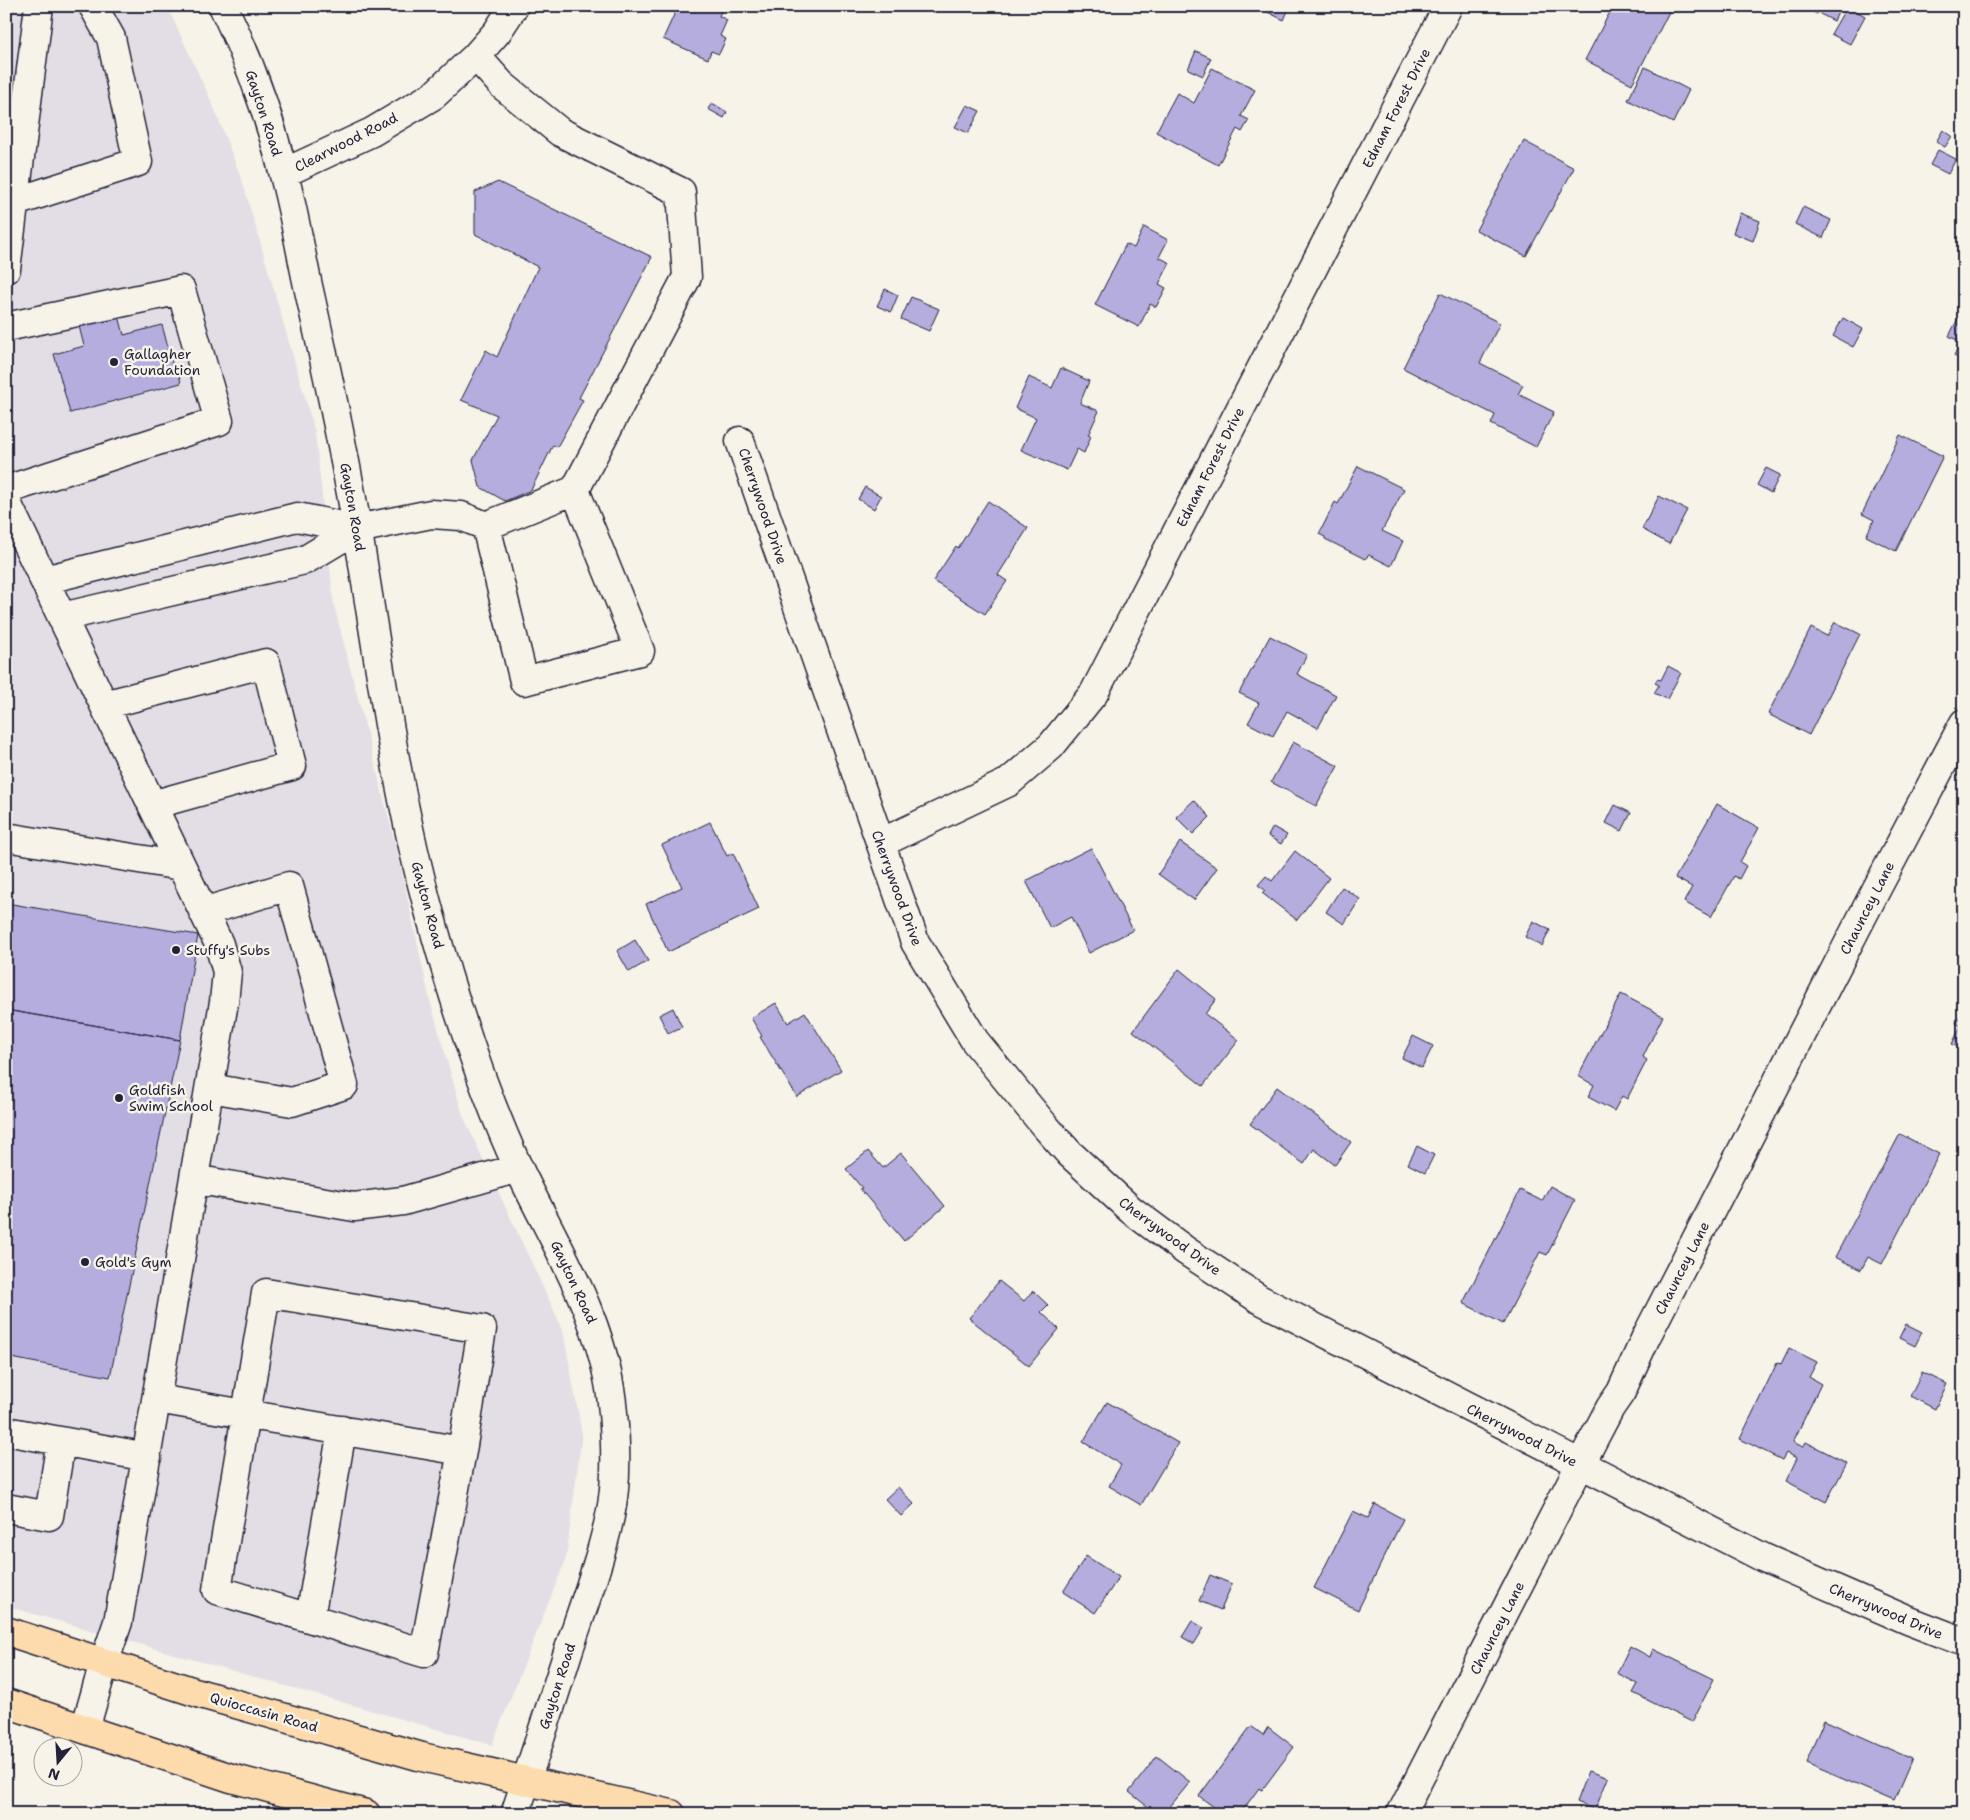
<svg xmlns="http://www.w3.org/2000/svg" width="1970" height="1820" viewBox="0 0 1970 1820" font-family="'Shantell Sans',sans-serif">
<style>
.built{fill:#e3dee5}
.building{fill:#b4adde;stroke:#22223b}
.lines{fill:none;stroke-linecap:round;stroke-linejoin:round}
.minor-casing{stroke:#22223b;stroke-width:31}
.major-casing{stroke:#22223b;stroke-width:31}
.minor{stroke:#f7f3e8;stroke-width:28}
.major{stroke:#fddbac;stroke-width:28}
.poi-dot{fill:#22223b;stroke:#f7f3e8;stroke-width:2}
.labels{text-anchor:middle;stroke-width:5;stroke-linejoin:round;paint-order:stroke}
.street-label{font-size:14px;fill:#22223b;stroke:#f7f3e8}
.poi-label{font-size:14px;fill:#22223b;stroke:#f7f3e8;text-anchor:start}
</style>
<rect width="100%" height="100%" fill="#f7f3e8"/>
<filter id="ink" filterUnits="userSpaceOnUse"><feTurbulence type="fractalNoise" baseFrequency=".02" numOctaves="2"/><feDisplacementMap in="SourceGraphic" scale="10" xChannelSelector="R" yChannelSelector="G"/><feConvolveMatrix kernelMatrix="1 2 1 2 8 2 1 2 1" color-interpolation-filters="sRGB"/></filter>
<g filter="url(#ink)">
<path class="built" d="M 6,6 L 167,6 L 213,105 L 243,183 L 315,432 L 334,605 L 399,858 L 429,997 L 463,1116 L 563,1330 L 582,1433 L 566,1559 L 492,1745 L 6,1606 Z"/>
<path class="building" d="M 678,6 L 723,6 L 719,16 L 727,20 L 720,36 L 726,39 L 719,54 L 711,51 L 708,59 L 663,39 Z
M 1259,6 L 1290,6 L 1284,20 L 1259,8 Z
M 1613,6 L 1672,6 L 1632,84 L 1585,60 Z
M 1800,6 L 1821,6 L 1817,14 Z
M 1824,6 L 1841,6 L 1834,21 L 1820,14 Z
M 1847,6 L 1865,16 L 1850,44 L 1831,34 Z
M 1196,51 L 1211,58 L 1203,76 L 1188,69 Z
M 1645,67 L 1689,90 L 1673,123 L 1628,100 Z
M 1212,68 L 1255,90 L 1241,116 L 1249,120 L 1242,132 L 1237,129 L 1218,165 L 1156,132 L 1177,93 L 1194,103 Z
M 712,103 L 727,112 L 724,118 L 708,109 Z
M 967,105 L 980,111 L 968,133 L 955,127 Z
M 1943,130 L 1952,136 L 1945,147 L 1936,142 Z
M 1524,141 L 1574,168 L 1526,256 L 1476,230 Z
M 1938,150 L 1956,159 L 1948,174 L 1930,165 Z
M 498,182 L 652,257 L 579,398 L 583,400 L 557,447 L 553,445 L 531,490 L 505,501 L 480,487 L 473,460 L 497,415 L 461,400 L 486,350 L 497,357 L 538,267 L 475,234 L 475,192 Z
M 1803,207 L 1831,220 L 1823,238 L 1795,224 Z
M 1740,213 L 1760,221 L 1753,241 L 1733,233 Z
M 1144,227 L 1168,240 L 1159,257 L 1170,263 L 1159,284 L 1166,288 L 1156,307 L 1150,304 L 1139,327 L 1095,305 L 1126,244 L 1134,248 Z
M 885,289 L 898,295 L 891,312 L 877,306 Z
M 1440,293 L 1500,323 L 1480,363 L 1523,385 L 1518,394 L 1554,412 L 1536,447 L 1491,424 L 1495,415 L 1403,368 Z
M 911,297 L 939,309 L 929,331 L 901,319 Z
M 1964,307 L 1964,361 L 1954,356 L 1961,342 L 1949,336 Z
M 119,316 L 124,335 L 162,325 L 174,370 L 178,369 L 181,383 L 70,413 L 54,354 L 84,346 L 79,326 L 89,324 L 87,318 Z
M 1843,318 L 1863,329 L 1853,347 L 1833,336 Z
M 1061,368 L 1089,381 L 1080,403 L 1099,411 L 1088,435 L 1091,436 L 1084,453 L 1077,449 L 1067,470 L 1021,450 L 1036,418 L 1015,408 L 1029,377 L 1052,388 Z
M 1900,435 L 1943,456 L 1896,551 L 1866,536 L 1874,520 L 1862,514 Z
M 1358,466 L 1404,489 L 1382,531 L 1403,541 L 1391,566 L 1369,555 L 1365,559 L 1325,539 L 1325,537 L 1319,534 L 1335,502 L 1338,504 Z
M 1766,468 L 1780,475 L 1771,493 L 1757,485 Z
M 865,487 L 881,496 L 874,509 L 858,499 Z
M 1659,496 L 1687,510 L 1669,544 L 1642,529 Z
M 988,501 L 1028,528 L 998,575 L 1007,581 L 985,614 L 933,581 L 956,546 L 958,548 Z
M 1835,622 L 1860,634 L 1809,735 L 1768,714 L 1811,628 L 1827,636 Z
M 1270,636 L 1307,655 L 1297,674 L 1336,695 L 1318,728 L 1287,711 L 1273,736 L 1248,723 L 1259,703 L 1239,693 Z
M 1668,666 L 1681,673 L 1667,699 L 1654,693 L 1659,685 L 1655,683 L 1657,679 L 1661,680 Z
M 1293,742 L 1338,766 L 1316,806 L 1271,782 Z
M 1194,800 L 1210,817 L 1193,834 L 1176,817 Z
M 1717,804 L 1759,828 L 1740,862 L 1746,866 L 1739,879 L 1734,876 L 1711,917 L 1684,902 L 1692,887 L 1675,878 Z
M 1615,805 L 1631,813 L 1622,831 L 1606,823 Z
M 710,822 L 727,856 L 733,853 L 759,909 L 668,952 L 646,904 L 682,887 L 662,845 Z
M 1273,827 L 1287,835 L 1281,844 L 1268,836 Z
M 1180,842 L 1217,868 L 1194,900 L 1158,874 Z
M 1091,848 L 1133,930 L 1089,953 L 1071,917 L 1050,928 L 1026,881 Z
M 1295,851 L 1329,878 L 1297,920 L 1262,893 L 1265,890 L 1258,885 L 1266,876 L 1272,881 Z
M 1342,887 L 1360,899 L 1344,924 L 1326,912 Z
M 6,903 L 198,935 L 180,1040 L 6,1010 Z
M 1533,921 L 1550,930 L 1542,946 L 1525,937 Z
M 635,940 L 648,961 L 629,972 L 617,951 Z
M 1179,969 L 1216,999 L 1205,1014 L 1239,1040 L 1203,1086 L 1133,1031 Z
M 1621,994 L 1663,1016 L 1643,1057 L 1647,1060 L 1627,1099 L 1622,1096 L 1614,1111 L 1588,1097 L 1594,1085 L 1578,1076 Z
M 776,1003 L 788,1023 L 805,1012 L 841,1070 L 797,1097 L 760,1037 L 762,1036 L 751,1018 Z
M 673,1008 L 682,1027 L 668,1033 L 659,1015 Z
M 1964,1008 L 1964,1050 L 1952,1044 L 1961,1026 L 1956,1023 Z
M 6,1010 L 180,1040 L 110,1377 L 6,1357 Z
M 1413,1036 L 1433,1046 L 1422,1068 L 1402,1058 Z
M 1277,1087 L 1351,1142 L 1335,1165 L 1314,1149 L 1304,1164 L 1250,1124 Z
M 1900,1134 L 1939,1154 L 1882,1264 L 1868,1257 L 1861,1270 L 1835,1257 Z
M 1417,1146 L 1434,1155 L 1425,1173 L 1408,1164 Z
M 868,1151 L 883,1168 L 901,1153 L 945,1206 L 904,1241 L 860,1189 L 862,1188 L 846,1169 Z
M 1550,1186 L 1575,1200 L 1547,1255 L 1540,1252 L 1503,1324 L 1463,1303 L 1520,1190 L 1542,1201 Z
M 999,1281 L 1024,1301 L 1033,1291 L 1048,1305 L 1041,1312 L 1059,1329 L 1029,1366 L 969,1318 Z
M 1906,1324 L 1922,1332 L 1915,1346 L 1899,1338 Z
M 1789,1348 L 1817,1362 L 1809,1377 L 1821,1384 L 1793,1442 L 1803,1447 L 1806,1442 L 1847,1463 L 1826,1502 L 1786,1481 L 1797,1458 L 1786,1453 L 1782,1460 L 1740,1439 L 1777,1363 L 1781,1364 Z
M 1922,1372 L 1947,1384 L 1935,1409 L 1910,1396 Z
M 1107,1402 L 1178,1443 L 1141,1505 L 1109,1486 L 1121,1465 L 1083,1442 Z
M 898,1487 L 914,1504 L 901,1516 L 885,1499 Z
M 1375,1504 L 1403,1519 L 1358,1610 L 1314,1588 L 1353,1511 L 1368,1518 Z
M 1086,1556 L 1119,1577 L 1095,1613 L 1063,1592 Z
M 1210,1575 L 1232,1584 L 1221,1610 L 1199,1601 Z
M 1192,1621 L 1204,1628 L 1194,1644 L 1182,1637 Z
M 1630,1646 L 1650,1657 L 1653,1649 L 1714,1679 L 1692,1722 L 1633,1693 L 1638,1684 L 1617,1673 Z
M 1824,1720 L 1912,1759 L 1894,1801 L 1806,1763 Z
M 1251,1726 L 1263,1735 L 1268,1727 L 1294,1747 L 1262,1790 L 1259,1788 L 1240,1814 L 1223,1814 L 1199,1796 Z
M 1157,1756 L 1190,1782 L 1164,1814 L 1157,1814 L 1129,1792 Z
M 1588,1771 L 1608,1778 L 1595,1810 L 1576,1802 Z"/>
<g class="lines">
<g class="minor-casing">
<path id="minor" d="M 223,6 C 249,59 270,119 284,175 C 294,212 300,249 308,286 C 326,366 343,446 357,527 C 379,658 395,789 431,918 C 454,1001 482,1089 518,1167 C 556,1247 606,1322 613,1413 C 616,1446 617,1484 610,1516 C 600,1562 583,1607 568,1652 C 551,1706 533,1760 515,1814
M 284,173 L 372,132 L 434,95 L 476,56 L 497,32 L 514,6
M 15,202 L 138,162 L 111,38 L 93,6
M 6,269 L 39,6
M 6,327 L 181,290 L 219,421 L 6,490
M 740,441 L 915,942 L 975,1041 L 1044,1125 L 1069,1153 L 1131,1210 L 1186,1251 L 1259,1299 L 1764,1558 L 1907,1620 L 1964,1642
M 6,501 L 219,944 L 227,972 L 224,1002 L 118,1622 L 104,1663 L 85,1729
M 486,526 L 575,490
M 44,580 L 297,517 L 357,529
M 62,617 L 305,560 L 357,529 L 431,514 L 461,516 L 486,526 L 524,681 L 640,651 L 575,490 L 687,277 L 681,192 L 560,132 L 502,85 L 476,56
M 104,705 L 266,663 L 292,766 L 152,805
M 6,837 L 181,866
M 881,843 L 1009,782 L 1051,746 L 1094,693 L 1448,6
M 203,912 L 289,886 L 344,1085 L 292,1102 L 210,1088
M 194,1179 L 354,1207 L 403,1201 L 519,1168
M 266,1293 L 482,1329 L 462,1451 L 424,1653 L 217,1590 Z
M 157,1399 L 462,1451
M 6,1431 L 147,1457
M 6,1508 L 49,1516 L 61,1441
M 310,1618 L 342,1430
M 1401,1814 L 1580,1465 L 1610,1408 L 1621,1392 L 1646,1337 L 1875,892 L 1964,723"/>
</g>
<g class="major-casing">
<path id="major" d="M 6,1631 L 201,1694 L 422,1757 L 671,1814
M 6,1703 L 231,1778 L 366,1814"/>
</g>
<use href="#minor" class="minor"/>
<use href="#major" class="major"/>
</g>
</g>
<g class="poi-dot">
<circle cx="114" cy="362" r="5"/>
<circle cx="176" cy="950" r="5"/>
<circle cx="119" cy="1098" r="5"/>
<circle cx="85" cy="1262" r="5"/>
</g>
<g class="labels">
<g class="street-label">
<text transform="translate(1396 108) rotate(-63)" y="5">Ednam Forest Drive</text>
<text transform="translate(264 113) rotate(72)" y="5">Gayton Road</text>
<text transform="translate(346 142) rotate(-27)" y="5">Clearwood Road</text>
<text transform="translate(1210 467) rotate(-63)" y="5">Ednam Forest Drive</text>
<text transform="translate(763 506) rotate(71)" y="5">Cherrywood Drive</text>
<text transform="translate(353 507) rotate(80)" y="5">Gayton Road</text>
<text transform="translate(897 888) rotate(70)" y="5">Cherrywood Drive</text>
<text transform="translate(428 905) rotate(75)" y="5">Gayton Road</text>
<text transform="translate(1867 908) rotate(-63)" y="5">Chauncey Lane</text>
<text transform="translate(1170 1236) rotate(36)" y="5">Cherrywood Drive</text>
<text transform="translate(1682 1268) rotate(-63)" y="5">Chauncey Lane</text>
<text transform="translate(574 1282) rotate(65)" y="5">Gayton Road</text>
<text transform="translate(1522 1435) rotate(27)" y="5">Cherrywood Drive</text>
<text transform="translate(1886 1611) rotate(23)" y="5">Cherrywood Drive</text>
<text transform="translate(1497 1628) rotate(-63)" y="5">Chauncey Lane</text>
<text transform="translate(557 1686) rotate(-72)" y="5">Gayton Road</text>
<text transform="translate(264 1712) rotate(16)" y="5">Quioccasin Road</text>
</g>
<g class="poi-label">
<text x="124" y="359">Gallagher<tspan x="124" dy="16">Foundation</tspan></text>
<text x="186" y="955">Stuffy's Subs</text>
<text x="129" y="1095">Goldfish<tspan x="129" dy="16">Swim School</tspan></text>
<text x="95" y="1267">Gold's Gym</text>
</g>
</g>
<rect width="1970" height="1820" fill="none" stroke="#f7f3e8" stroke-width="25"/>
<rect x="12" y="12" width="1945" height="1795" fill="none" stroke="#22223b" stroke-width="2" filter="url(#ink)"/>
<g transform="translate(58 1762) rotate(198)"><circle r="24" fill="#f7f3e8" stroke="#a29fa3"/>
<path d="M0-4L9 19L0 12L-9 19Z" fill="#22223b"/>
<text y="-8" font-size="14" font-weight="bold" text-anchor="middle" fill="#22223b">N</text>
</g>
</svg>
